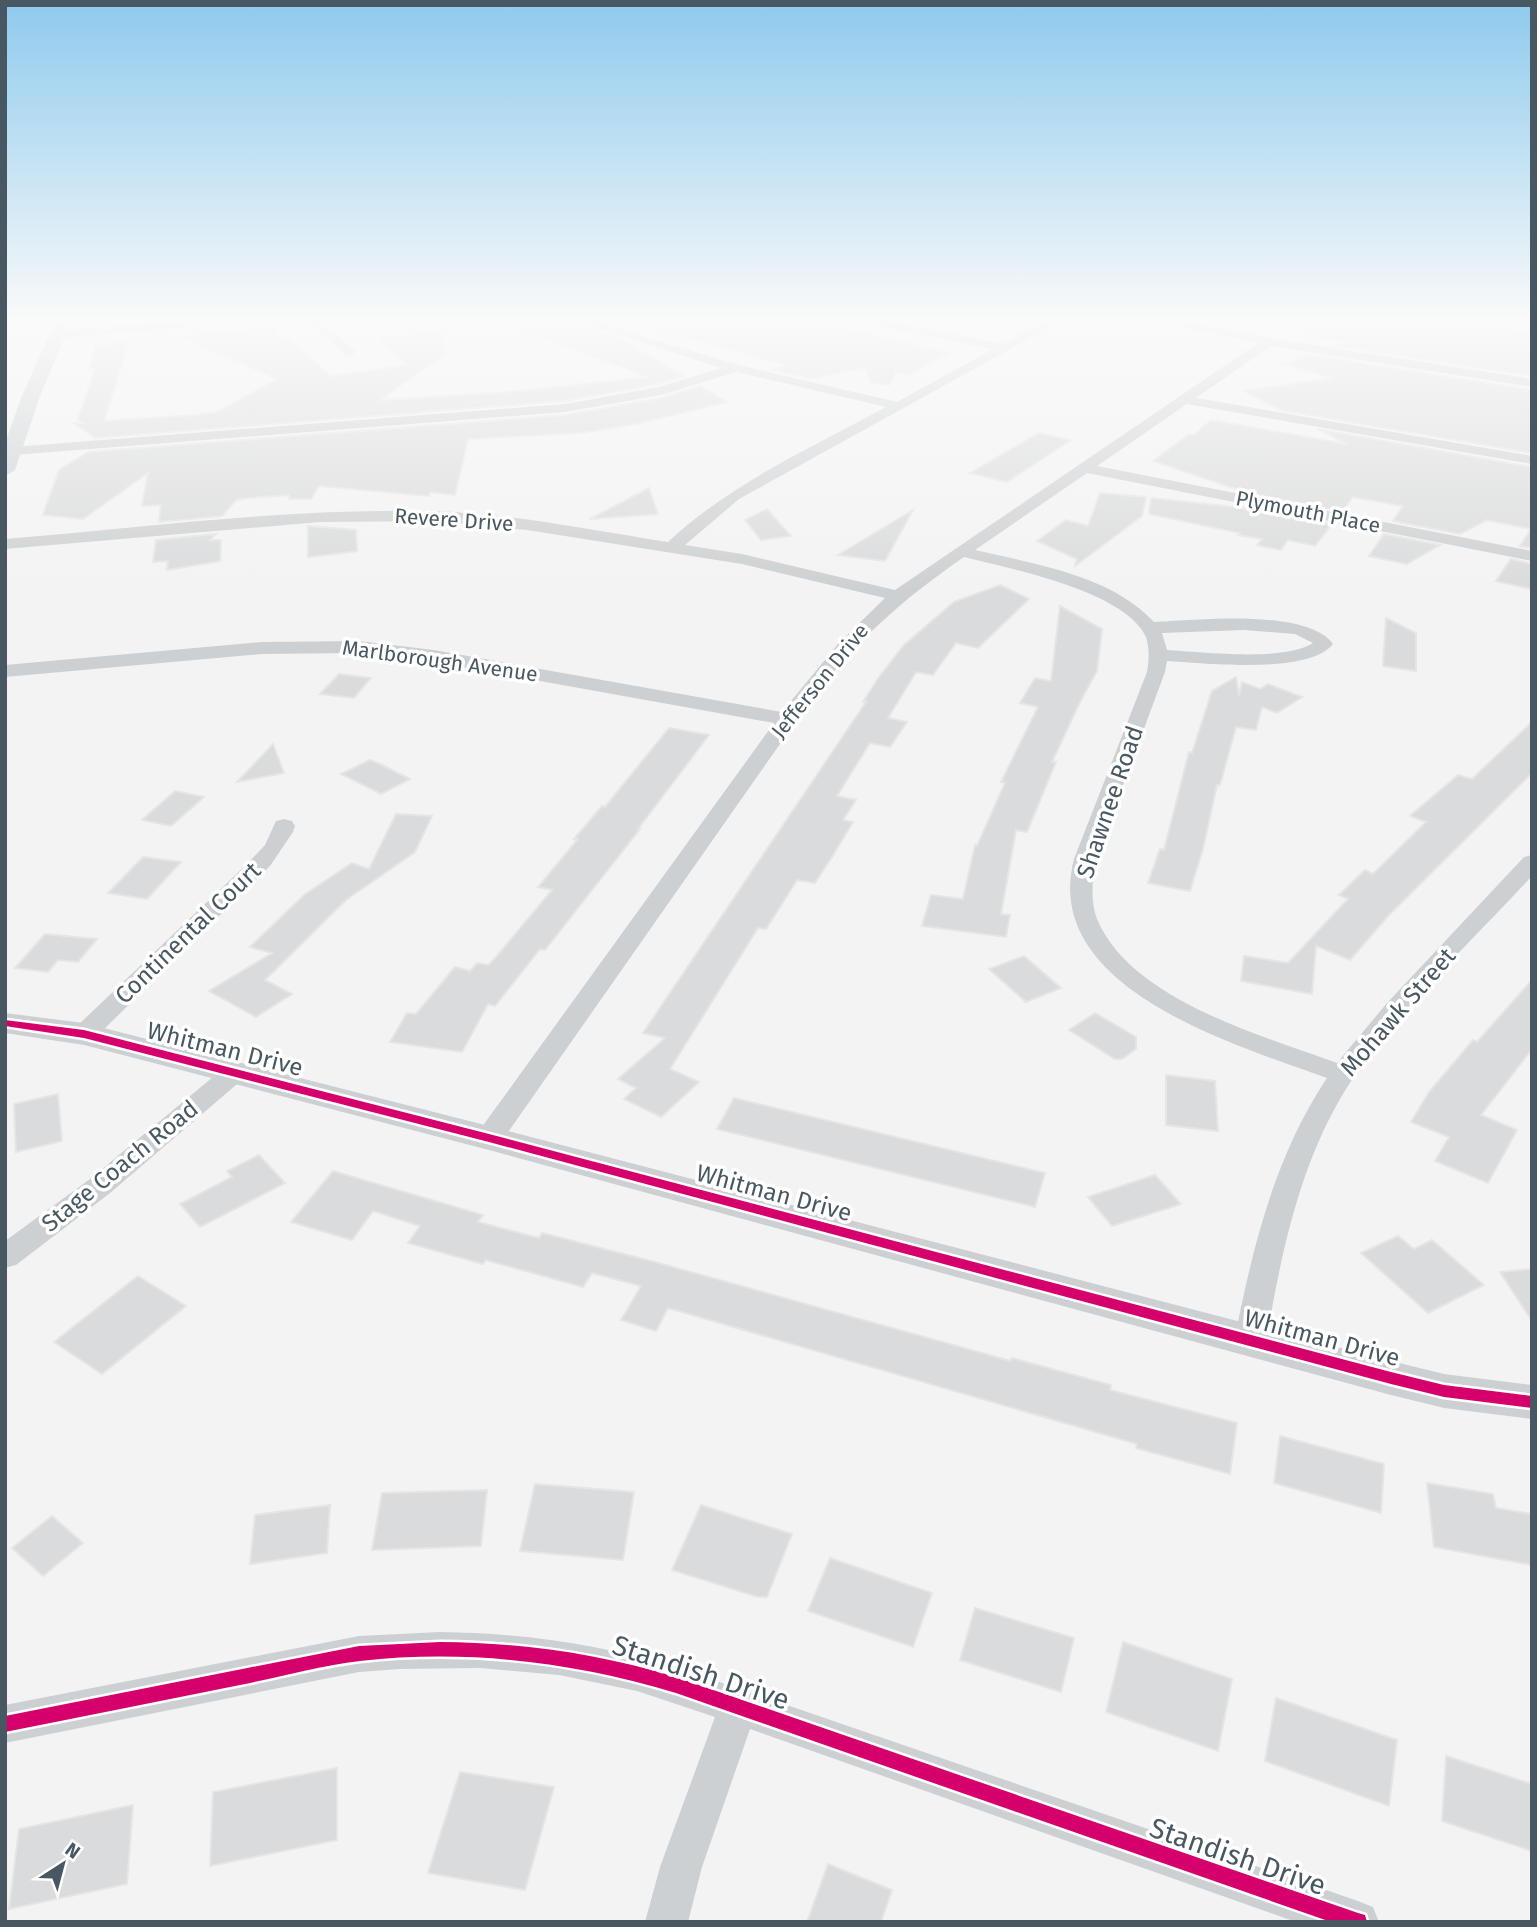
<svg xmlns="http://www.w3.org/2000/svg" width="1537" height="1927" viewBox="0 0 1537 1927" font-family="'Fira Sans',sans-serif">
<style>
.building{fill:#dadbdc;stroke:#e5e5e6;stroke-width:2}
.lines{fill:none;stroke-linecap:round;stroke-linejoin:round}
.minor{fill:#cdd0d2;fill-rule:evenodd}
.tertiary{fill:#cdd0d2;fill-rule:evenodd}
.cycleway-casing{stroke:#fff;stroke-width:5}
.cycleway{fill:#d6006c;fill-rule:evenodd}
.labels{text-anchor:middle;stroke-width:7;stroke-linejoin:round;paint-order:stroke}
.far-street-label{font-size:21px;fill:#485862;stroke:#fff}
.street-label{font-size:24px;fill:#485862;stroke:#fff}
.near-street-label{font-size:28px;fill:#485862;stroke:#fff}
</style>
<rect width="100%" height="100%" fill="#f4f3f3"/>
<path class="building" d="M 507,322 L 576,322 L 598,331 L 599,335 L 604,333 L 618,337 L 684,376 L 658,384 L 565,401 L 95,438 L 74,423 L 83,423 L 78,420 L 95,369 L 90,369 L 95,346 L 129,341 L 104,421 L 195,415 L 217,412 L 277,379 L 180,337 L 273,326 L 279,337 L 287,336 L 331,376 L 407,365 L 376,337 L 442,333 L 446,353 L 380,400 L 509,392 L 648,377 L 506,324 Z
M 657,322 L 819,322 L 949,353 L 908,375 L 896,372 L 890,385 L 871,383 L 865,367 L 812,379 L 773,370 L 786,365 L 656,329 Z
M 1306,322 L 1484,322 L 1481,327 L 1532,331 L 1532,376 L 1337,346 L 1349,342 L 1304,335 Z
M 1311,355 L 1532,390 L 1532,453 L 1280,410 L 1244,391 L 1332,378 L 1285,364 Z
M 700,386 L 727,402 L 636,424 L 580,433 L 468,439 L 455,495 L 430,492 L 429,496 L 319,486 L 311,499 L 289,499 L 289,495 L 249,498 L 236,500 L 222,516 L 159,522 L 161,505 L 142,506 L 148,473 L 83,519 L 43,515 L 59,470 L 88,452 L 565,415 L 661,398 Z
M 1211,420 L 1347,444 L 1318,429 L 1532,467 L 1532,548 L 1520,546 L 1531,529 L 1487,520 L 1460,534 L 1393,521 L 1403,506 L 1353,497 L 1342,511 L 1248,493 L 1153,461 L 1189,434 L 1194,435 Z
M 1039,433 L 1071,440 L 1007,482 L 970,473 Z
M 649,488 L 658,514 L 590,519 Z
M 1100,493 L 1146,497 L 1142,516 L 1075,566 L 1077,559 L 1037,541 L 1066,520 L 1088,526 Z
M 1151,498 L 1254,509 L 1332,524 L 1315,546 L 1288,540 L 1281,550 L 1257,545 L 1262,539 L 1238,535 L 1240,533 L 1149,514 Z
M 767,509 L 791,536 L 761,540 L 745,520 Z
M 913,510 L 885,561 L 838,555 Z
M 308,526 L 356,530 L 357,551 L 308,557 Z
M 216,534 L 210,540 L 221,540 L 220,561 L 167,570 L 168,561 L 153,562 L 156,540 Z
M 1384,534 L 1440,545 L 1407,564 L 1369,556 Z
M 1511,559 L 1532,564 L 1532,589 L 1496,581 Z
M 1000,585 L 1029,599 L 978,648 L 956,643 L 933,675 L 916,672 L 888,718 L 907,722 L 890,747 L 870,743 L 837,796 L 856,800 L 843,820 L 853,822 L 832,857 L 815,883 L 797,880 L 766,929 L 758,928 L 670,1069 L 699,1082 L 661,1117 L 624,1099 L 636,1088 L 618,1079 L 665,1038 L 643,1033 L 866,702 L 863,702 L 879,677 L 904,645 L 954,602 Z
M 1060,606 L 1102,629 L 1097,671 L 1080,702 L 1052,762 L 1056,762 L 1027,832 L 1016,830 L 1001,914 L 1010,915 L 1006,937 L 922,926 L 931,895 L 963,899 L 975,845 L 977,846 L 1005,783 L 1001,782 L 1038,707 L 1020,703 L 1035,678 L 1051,681 Z
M 1386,618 L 1416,633 L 1416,671 L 1383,666 Z
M 339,674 L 371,678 L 354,698 L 320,694 Z
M 1236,677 L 1239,695 L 1242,682 L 1260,689 L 1268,684 L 1302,697 L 1277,713 L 1262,707 L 1256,730 L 1236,727 L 1220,785 L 1217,785 L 1203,849 L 1190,891 L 1148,883 L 1160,849 L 1164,850 L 1189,752 L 1192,753 L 1212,691 Z
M 1532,722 L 1532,773 L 1389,915 L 1350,960 L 1316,946 L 1312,994 L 1241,981 L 1244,956 L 1288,963 L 1348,899 L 1339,895 L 1365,870 L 1373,874 L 1426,822 L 1410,816 L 1458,775 L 1472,779 Z
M 669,728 L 709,735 L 638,829 L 640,829 L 545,950 L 540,949 L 495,1006 L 488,1004 L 462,1052 L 390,1042 L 407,1013 L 416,1014 L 455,967 L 470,971 L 477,963 L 488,965 L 497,956 L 552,890 L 538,887 L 578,839 L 574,839 L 602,806 L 605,807 Z
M 273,744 L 284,773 L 237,782 Z
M 370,760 L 380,764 L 410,779 L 381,794 L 341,774 Z
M 175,791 L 204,797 L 171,826 L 142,820 Z
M 396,814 L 432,816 L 415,852 L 346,900 L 265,980 L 292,994 L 256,1017 L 209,991 L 272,953 L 250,947 L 304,895 L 352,863 L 369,869 Z
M 143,857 L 181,862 L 147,899 L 108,893 Z
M 45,934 L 97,939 L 78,962 L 58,960 L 48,972 L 15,968 Z
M 1024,956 L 1061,988 L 1026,1002 L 989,969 Z
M 1532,980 L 1532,1049 L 1481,1115 L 1517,1130 L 1488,1183 L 1435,1161 L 1449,1137 L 1411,1122 L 1429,1092 L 1473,1040 L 1477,1042 Z
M 1095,1013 L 1136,1037 L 1136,1049 L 1122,1059 L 1115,1059 L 1069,1030 Z
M 1166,1075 L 1215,1081 L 1218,1131 L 1166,1125 Z
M 58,1094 L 62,1141 L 16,1152 L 14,1104 Z
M 734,1098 L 1045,1173 L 1035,1207 L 717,1129 Z
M 259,1155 L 285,1183 L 200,1227 L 180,1204 L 232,1177 L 227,1171 Z
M 333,1171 L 483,1215 L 478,1222 L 539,1238 L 542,1233 L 655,1262 L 1011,1361 L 1012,1358 L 1111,1385 L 1110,1390 L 1237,1423 L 1230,1474 L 1136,1448 L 1137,1444 L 668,1308 L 656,1331 L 621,1320 L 641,1286 L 592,1273 L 583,1287 L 486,1260 L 483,1264 L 408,1243 L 420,1226 L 373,1211 L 352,1240 L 291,1222 Z
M 1155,1175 L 1181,1204 L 1112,1226 L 1088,1197 Z
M 1398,1236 L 1414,1249 L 1432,1240 L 1484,1285 L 1428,1313 L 1361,1253 Z
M 1532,1269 L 1532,1321 L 1500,1272 Z
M 138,1276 L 186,1306 L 102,1374 L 54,1342 Z
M 1280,1436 L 1384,1464 L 1381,1513 L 1274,1483 Z
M 1427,1483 L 1493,1494 L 1496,1508 L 1532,1514 L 1532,1565 L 1434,1547 Z
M 535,1484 L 634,1492 L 623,1560 L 520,1551 Z
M 487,1490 L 481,1546 L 372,1550 L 382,1493 Z
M 330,1505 L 327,1553 L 250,1564 L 255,1515 Z
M 701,1505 L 792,1534 L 767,1597 L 758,1597 L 672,1570 Z
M 52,1516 L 83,1543 L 43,1576 L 12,1548 Z
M 830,1558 L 932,1593 L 913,1647 L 808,1611 Z
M 975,1608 L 1074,1638 L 1061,1692 L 960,1660 Z
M 1123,1642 L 1232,1679 L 1218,1751 L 1106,1712 Z
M 1276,1698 L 1397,1740 L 1389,1806 L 1265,1761 Z
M 1446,1756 L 1532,1784 L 1532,1851 L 1442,1821 Z
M 337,1768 L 337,1840 L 210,1866 L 213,1792 Z
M 460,1772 L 554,1787 L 525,1890 L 428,1873 Z
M 133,1805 L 127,1884 L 9,1909 L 19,1829 Z
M 828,1864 L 892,1890 L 881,1922 L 807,1922 Z"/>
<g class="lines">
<path class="minor" d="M 160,322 L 208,322 L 202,326 L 58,338 L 52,334 L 58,330 Z
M 309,322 L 322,322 L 356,352 L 350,356 L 346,355 Z
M 579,322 L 597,322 L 739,365 L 897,402 L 993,349 L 877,326 L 871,322 L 894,322 L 1003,344 L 1044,322 L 1059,322 L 739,499 L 685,545 L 742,554 L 895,590 L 1258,343 L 1175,326 L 1169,322 L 1191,322 L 1269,338 L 1532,379 L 1532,387 L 1271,346 L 1196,398 L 1532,456 L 1532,464 L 1187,404 L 1097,466 L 1532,551 L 1532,561 L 1087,473 L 975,550 C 1035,564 1111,575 1154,622 C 1196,620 1307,608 1333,644 C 1309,675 1204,663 1167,661 L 1165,672 L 1099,850 C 1093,870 1089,899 1097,919 C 1131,1000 1261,1035 1337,1063 L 1387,1003 L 1524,857 L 1532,855 L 1532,876 C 1472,941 1393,1014 1346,1089 C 1299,1165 1281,1255 1266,1342 L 1261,1351 L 1250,1354 L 1239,1351 L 1234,1342 C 1252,1250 1274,1157 1327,1078 C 1237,1045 1040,989 1074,859 L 1147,672 C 1149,660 1150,646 1145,635 C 1121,590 1011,569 964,557 C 899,602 856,641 808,704 L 499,1145 L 489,1148 L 479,1145 L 475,1138 L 479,1131 L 774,723 L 434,662 L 359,653 L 261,654 L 5,677 L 5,665 L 261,642 L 359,641 L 434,650 L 782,712 L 838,644 L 885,598 L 742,564 L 527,530 L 433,521 L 320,522 L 5,549 L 5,539 C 146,527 289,508 431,511 C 510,513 590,530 668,542 C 731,483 811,448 886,407 L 736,372 L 661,395 L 565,412 L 13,455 L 6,451 L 13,447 L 565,404 L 659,387 L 721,368 ZM 1244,630 L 1295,634 L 1313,643 C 1283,662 1203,652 1167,650 L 1162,633 Z
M 284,819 L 292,821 L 295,826 L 293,832 L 270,866 L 93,1040 L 84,1042 L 75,1040 L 71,1034 L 75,1028 L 250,861 L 265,845 L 276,821 Z
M 234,1064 L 243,1067 L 247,1073 L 243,1079 L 110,1193 L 16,1265 L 5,1268 L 5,1241 L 90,1179 L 225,1067 Z
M 440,1632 C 521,1633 598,1644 676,1667 L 1358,1901 L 1373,1907 L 1379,1922 L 1296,1922 L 750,1729 L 702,1867 L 688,1922 L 645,1922 L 660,1867 L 715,1717 L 637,1691 L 559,1675 L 480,1668 L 400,1669 L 359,1672 L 5,1743 L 5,1705 L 359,1636 Z"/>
<path class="tertiary" d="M 55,322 L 71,322 L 40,396 L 15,470 L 5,476 L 5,443 L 22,396 Z
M 5,1013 L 84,1023 L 489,1126 L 1391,1361 L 1444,1374 L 1532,1385 L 1532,1419 L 1444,1408 L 1391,1395 L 489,1150 L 84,1045 L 5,1033 Z"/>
<g class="cycleway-casing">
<path id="cycleway" d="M 5,1020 L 84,1030 L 489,1134 L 1391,1372 L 1444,1385 L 1532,1396 L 1532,1408 L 1444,1397 L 1391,1384 L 489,1142 L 84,1038 L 5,1026 Z
M 440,1642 C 524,1643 595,1653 676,1677 L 1358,1913 L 1365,1915 L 1367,1922 L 1331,1922 L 676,1693 C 574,1662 467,1649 360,1661 C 320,1666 280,1677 240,1685 C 162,1701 84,1716 5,1732 L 5,1716 L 359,1646 Z"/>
</g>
<use href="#cycleway" class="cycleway"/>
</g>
<linearGradient id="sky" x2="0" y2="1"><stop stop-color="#8ecaed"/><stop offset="0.54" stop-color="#fafafa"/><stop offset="1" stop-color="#fafafa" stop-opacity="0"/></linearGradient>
<rect width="1537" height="592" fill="url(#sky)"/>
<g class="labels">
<g class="far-street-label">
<text transform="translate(1308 512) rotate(11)" y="7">Plymouth Place</text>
<text transform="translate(454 520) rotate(4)" y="7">Revere Drive</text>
<text transform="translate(440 661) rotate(8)" y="7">Marlborough Avenue</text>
<text transform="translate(820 681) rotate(-51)" y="7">Jefferson Drive</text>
</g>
<g class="street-label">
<text transform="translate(1110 802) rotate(-71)" y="8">Shawnee Road</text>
<text transform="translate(188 933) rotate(-44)" y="8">Continental Court</text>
<text transform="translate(1398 1012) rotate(-49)" y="8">Mohawk Street</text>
<text transform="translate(225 1049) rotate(14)" y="8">Whitman Drive</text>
<text transform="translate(120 1166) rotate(-39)" y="8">Stage Coach Road</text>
<text transform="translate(774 1193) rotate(15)" y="8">Whitman Drive</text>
<text transform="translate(1322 1338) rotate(15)" y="8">Whitman Drive</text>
</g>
<g class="near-street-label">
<text transform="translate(701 1672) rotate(18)" y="10">Standish Drive</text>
<text transform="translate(1238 1856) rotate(19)" y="10">Standish Drive</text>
</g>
</g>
<rect width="1537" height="1927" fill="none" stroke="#485862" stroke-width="14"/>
<g transform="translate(63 1864) rotate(36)" stroke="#ffffff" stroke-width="5" paint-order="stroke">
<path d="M0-5L12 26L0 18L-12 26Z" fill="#485862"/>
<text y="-10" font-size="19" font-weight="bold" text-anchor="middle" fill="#485862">N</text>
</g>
</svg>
